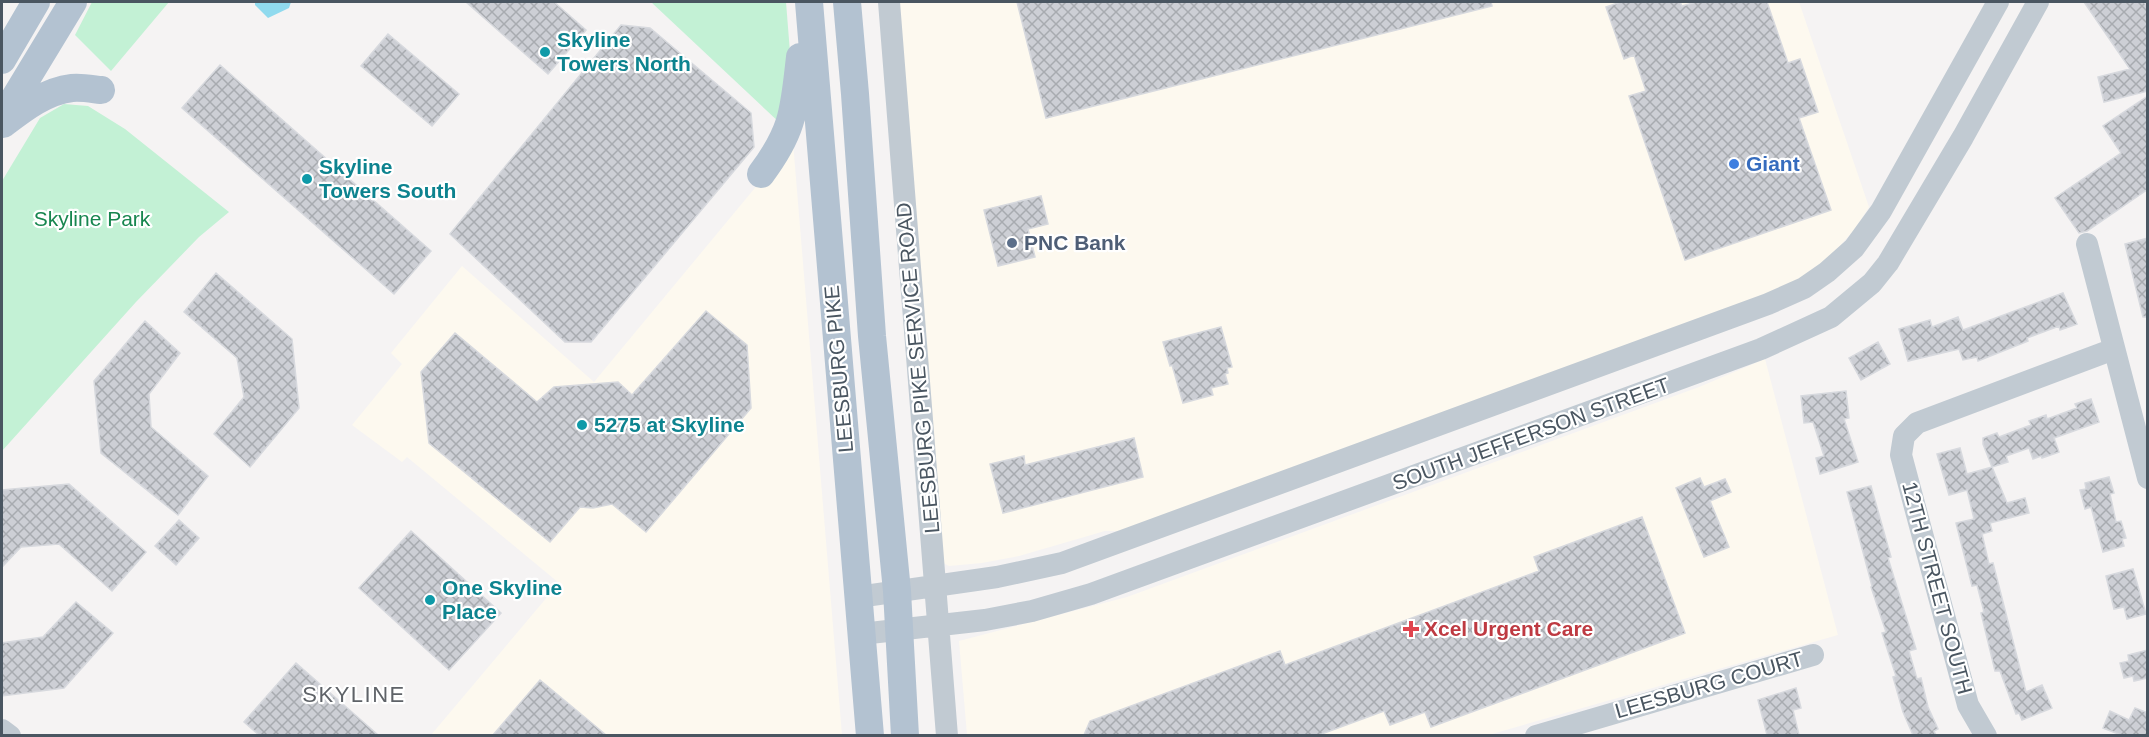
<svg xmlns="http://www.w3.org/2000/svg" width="2149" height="737" viewBox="0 0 2149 737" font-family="Helvetica,sans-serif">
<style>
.commercial{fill:#fdf9ef}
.green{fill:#c3f1d5}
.water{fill:#90daee}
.building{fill:url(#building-cross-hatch);stroke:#d7d9de;stroke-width:1.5}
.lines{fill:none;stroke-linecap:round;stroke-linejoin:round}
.minor{stroke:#c1cad2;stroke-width:22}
.major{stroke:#b3c2d1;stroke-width:28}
.culture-dot{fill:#0f9aa8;stroke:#fff;stroke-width:2}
.shop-dot{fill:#3f7fe0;stroke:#fff;stroke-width:2}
.service-dot{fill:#5c6f8a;stroke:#fff;stroke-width:2}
.health-dot{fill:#e0444e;stroke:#fff;stroke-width:2}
.labels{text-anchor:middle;stroke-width:4.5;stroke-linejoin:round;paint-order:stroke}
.culture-label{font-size:21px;font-weight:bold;fill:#0d838f;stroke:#fff;text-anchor:start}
.shop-label{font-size:21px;font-weight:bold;fill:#366cbe;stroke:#fff;text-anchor:start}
.park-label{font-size:21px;fill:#17864f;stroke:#fff}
.service-label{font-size:21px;font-weight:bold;fill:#4e5e75;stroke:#fff;text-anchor:start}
.street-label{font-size:21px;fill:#4a5661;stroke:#fff}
.health-label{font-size:21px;font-weight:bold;fill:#be3a42;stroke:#fff;text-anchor:start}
.neighbourhood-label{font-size:22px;letter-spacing:1.5px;fill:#5f6368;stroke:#fff}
</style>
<defs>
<pattern id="building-cross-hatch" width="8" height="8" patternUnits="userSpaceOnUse" patternTransform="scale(1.5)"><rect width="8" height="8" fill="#cdcfd5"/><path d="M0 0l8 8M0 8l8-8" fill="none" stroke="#a8abb0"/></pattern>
</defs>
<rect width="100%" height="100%" fill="#f5f3f3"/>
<path class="commercial" d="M 889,2 L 1799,2 L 1869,207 L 1854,230 L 1836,250 L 1815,268 L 1792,285 L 1123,531 L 1105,531 L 1019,556 L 982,563 L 949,566 L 941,562 Z
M 793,142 L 842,735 L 431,735 L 559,583 L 407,457 L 402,462 L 352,425 L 402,364 L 391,353 L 462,266 L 594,382 Z
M 1765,359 L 1838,635 L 1485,736 L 967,735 L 959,641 L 1127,597 L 1699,387 Z"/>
<path class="green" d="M 92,2 L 169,2 L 111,71 L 75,35 Z
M 651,2 L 786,2 L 791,65 L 781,124 Z
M 64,104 L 88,106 L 125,129 L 229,212 L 199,237 L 136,302 L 2,451 L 2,181 L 40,118 Z"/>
<path class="water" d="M 255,2 L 291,2 L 289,8 L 268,18 L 255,5 Z"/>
<path class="building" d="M 466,2 L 554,2 L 586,30 L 548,74 Z
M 1017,2 L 1491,2 L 1492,6 L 1046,118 Z
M 1621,2 L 1680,2 L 1682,6 L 1696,2 L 1767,2 L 1788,63 L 1800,59 L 1818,112 L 1799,118 L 1831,210 L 1685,260 L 1629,96 L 1646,91 L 1634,55 L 1624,59 L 1606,7 Z
M 2084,2 L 2144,2 L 2148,7 L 2148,91 L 2104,102 L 2098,77 L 2130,69 Z
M 621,25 L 650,28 L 751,113 L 754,147 L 591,342 L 565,342 L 450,234 Z
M 388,34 L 459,94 L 432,126 L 361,66 Z
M 220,65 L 431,251 L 394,294 L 182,108 Z
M 2148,96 L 2148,189 L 2087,231 L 2079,233 L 2055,198 L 2121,153 L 2103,126 Z
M 1041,196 L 1048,224 L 1028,229 L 1035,257 L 998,266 L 984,210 Z
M 2148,238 L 2148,317 L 2143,317 L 2125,244 Z
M 216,273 L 292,339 L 299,408 L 250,467 L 214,434 L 244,397 L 237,358 L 184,312 Z
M 2063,293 L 2077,324 L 2060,330 L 2059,326 L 2027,338 L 2028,341 L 1978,361 L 1977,357 L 1963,360 L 1959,349 L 1908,361 L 1899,329 L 1930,320 L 1932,327 L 1958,317 L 1963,330 Z
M 706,311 L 747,345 L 751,408 L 646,532 L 612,504 L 593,508 L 580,507 L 550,542 L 429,443 L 421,372 L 455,333 L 537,402 L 554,387 L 618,382 L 632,395 Z
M 145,321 L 180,353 L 149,394 L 151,427 L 208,476 L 178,515 L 101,453 L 94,381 Z
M 1221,327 L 1232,367 L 1227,368 L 1228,373 L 1225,374 L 1228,384 L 1211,388 L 1213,395 L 1183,403 L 1172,365 L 1170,366 L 1163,342 Z
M 1878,342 L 1890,364 L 1861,380 L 1849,358 Z
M 1846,391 L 1849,418 L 1844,419 L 1858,462 L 1820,474 L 1816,458 L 1824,456 L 1813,422 L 1804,423 L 1801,396 Z
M 2091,399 L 2099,422 L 2054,438 L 2059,452 L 2042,458 L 2041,456 L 2033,459 L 2029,448 L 2006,456 L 2008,462 L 1992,467 L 2007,503 L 2025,498 L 2029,513 L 1990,523 L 1992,531 L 1982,534 L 1989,564 L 1993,563 L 2026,692 L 2042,685 L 2052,708 L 2022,720 L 2019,713 L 2016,714 L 2000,671 L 1995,671 L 1981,613 L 1984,612 L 1977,585 L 1972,586 L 1956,523 L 1974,519 L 1967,490 L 1949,495 L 1937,454 L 1960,448 L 1967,474 L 1992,467 L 1983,444 L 1983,438 L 1997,433 L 1999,437 L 2031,425 L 2029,421 L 2046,415 L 2047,419 L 2077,408 L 2075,404 Z
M 1134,438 L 1143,477 L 1003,513 L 990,464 L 1024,456 L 1025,465 Z
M 2109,477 L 2114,493 L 2110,494 L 2116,522 L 2121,521 L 2126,538 L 2122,539 L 2124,546 L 2103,552 L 2091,507 L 2085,509 L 2080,490 L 2086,489 L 2085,483 Z
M 1700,478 L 1704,487 L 1725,479 L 1731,492 L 1710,501 L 1729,547 L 1704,557 L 1676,488 Z
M 69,484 L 146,552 L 112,591 L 59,544 L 21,547 L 2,567 L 2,490 Z
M 1871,486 L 1891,557 L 1888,558 L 1916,649 L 1909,651 L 1917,679 L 1921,678 L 1928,707 L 1938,729 L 1934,731 L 1936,735 L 1913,735 L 1903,712 L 1893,677 L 1896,676 L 1882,633 L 1886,632 L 1871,587 L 1872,586 L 1847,492 Z
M 1642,517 L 1685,633 L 1431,727 L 1425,712 L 1390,725 L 1384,711 L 1319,735 L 1084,735 L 1090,721 L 1280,651 L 1285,665 L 1539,571 L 1534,557 Z
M 179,520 L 199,538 L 176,565 L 155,546 Z
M 411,531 L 501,613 L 449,670 L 359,588 Z
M 2133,569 L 2146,614 L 2127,619 L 2124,607 L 2114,609 L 2106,576 Z
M 76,602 L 113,633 L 64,688 L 2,696 L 2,643 L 43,637 Z
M 2148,650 L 2148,678 L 2134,681 L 2133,676 L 2124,678 L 2120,663 L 2129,661 L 2128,655 Z
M 296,663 L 378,735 L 259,735 L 244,722 Z
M 540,680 L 606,735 L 493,735 Z
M 1796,688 L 1801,708 L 1793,710 L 1799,735 L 1767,735 L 1758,700 Z
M 2135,708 L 2148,713 L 2148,735 L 2121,735 L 2103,728 L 2110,711 L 2129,720 Z"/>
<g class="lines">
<path class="minor" d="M 889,2 L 947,736
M 2087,244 L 2148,478
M 858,597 L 997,577 L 1062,563 L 1768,304 L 1804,288 L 1827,272 L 1854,248 L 1881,211 L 1998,2
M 861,634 L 985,620 L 1032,611 L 1091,594 L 1761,349 L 1831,317 L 1872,283 L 1888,263 L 1963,137 L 2038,2
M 2,730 L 10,736
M 1536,736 L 1813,655
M 1986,736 L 1968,705 L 1901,455 L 1904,436 L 1917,423 L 2114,349"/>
<path class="major" d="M 809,2 L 870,736
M 847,2 L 855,94 L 872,336 L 897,591 L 905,736
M 2,60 L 36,2
M 2,119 L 73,2
M 3,124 C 24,108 46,91 72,88 C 81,87 92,89 101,90
M 761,174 C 794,130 794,110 800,57"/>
</g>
<g class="culture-dot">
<circle cx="545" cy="52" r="6"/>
<circle cx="307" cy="179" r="6"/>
<circle cx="582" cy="425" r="6"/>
<circle cx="430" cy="600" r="6"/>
</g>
<circle class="shop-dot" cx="1734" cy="164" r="6"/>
<circle class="service-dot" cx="1012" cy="243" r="6"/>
<path class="health-dot" d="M1408 620h6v6h6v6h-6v6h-6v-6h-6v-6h6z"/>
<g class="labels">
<g class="culture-label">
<text x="557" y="47">Skyline<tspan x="557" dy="24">Towers North</tspan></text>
<text x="319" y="174">Skyline<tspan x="319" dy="24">Towers South</tspan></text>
<text x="594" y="432">5275 at Skyline</text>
<text x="442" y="595">One Skyline<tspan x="442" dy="24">Place</tspan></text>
</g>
<g class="shop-label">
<text x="1746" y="171">Giant</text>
</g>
<g class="park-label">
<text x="92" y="226">Skyline Park</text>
</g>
<g class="service-label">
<text x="1024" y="250">PNC Bank</text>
</g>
<g class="street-label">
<text transform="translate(918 368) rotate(-95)" y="7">LEESBURG PIKE SERVICE ROAD</text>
<text transform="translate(839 369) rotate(-95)" y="7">LEESBURG PIKE</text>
<text transform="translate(1531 434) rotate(-20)" y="7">SOUTH JEFFERSON STREET</text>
<text transform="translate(1937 588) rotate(75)" y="7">12TH STREET SOUTH</text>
<text transform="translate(1709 685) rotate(-16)" y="7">LEESBURG COURT</text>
</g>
<g class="health-label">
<text x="1424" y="636">Xcel Urgent Care</text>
</g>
<g class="neighbourhood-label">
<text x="354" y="702">SKYLINE</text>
</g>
</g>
<rect width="2149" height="737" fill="none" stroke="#4a5661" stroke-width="6"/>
</svg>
